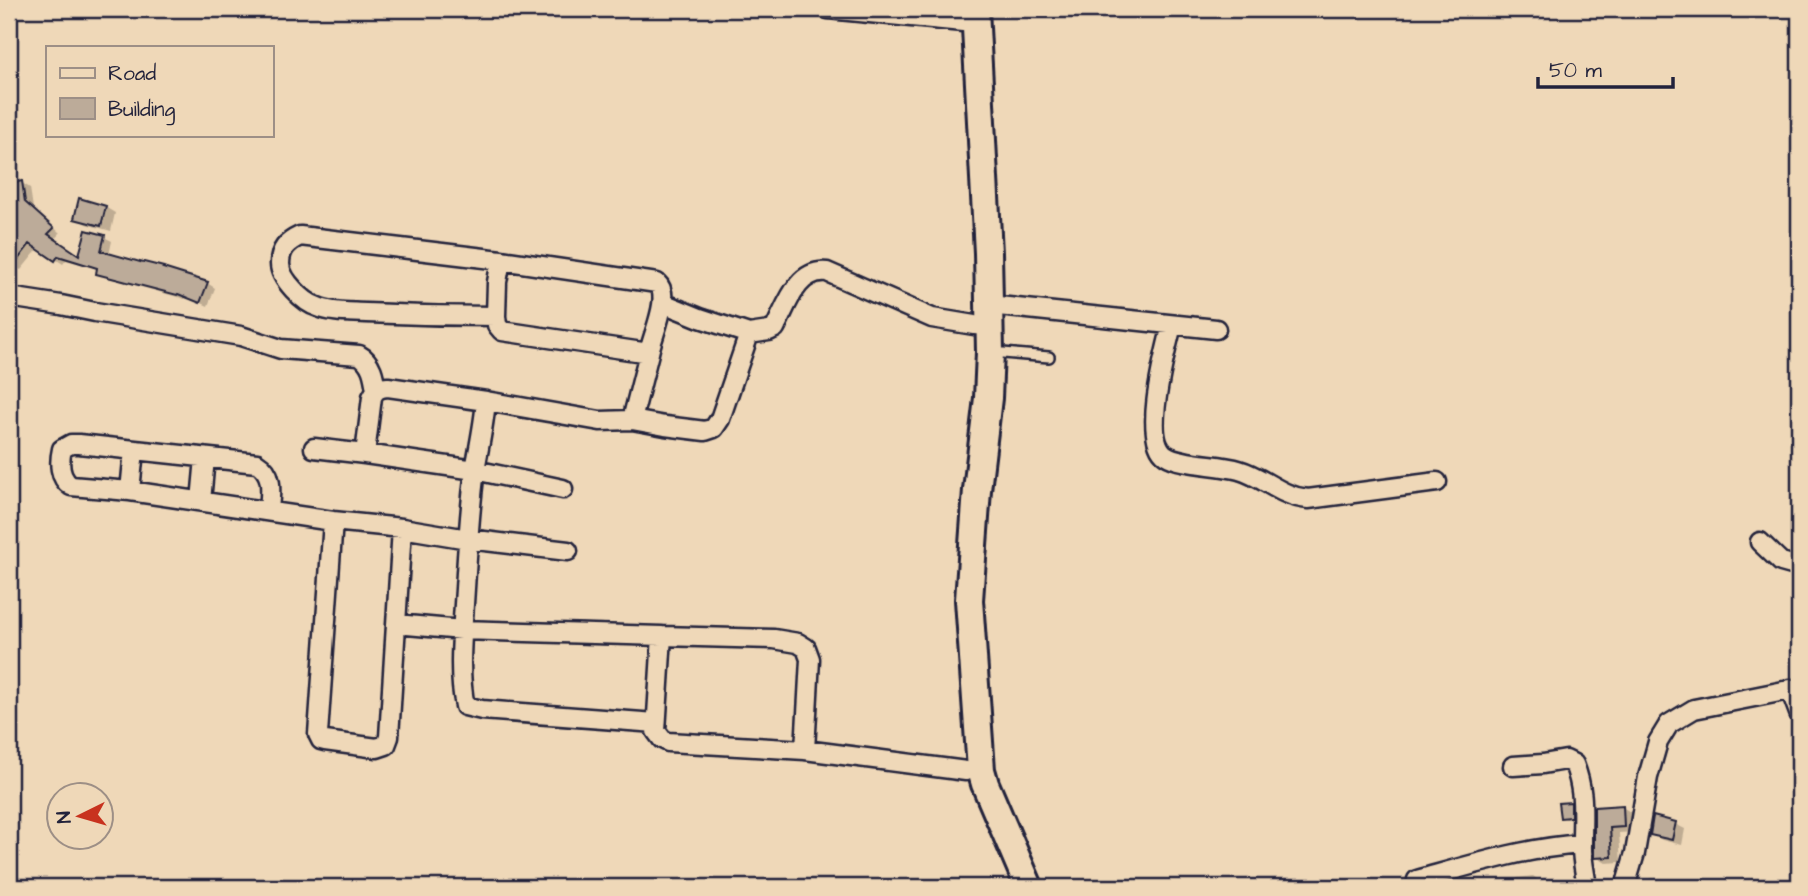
<svg xmlns="http://www.w3.org/2000/svg" width="1808" height="896" viewBox="0 0 1808 896" font-family="'Architects Daughter',sans-serif">
<style>
.shadow{fill:#0003}
.building{fill:#bcab99;stroke:#22223b;stroke-width:2}
.lines{fill:none;stroke-linecap:round;stroke-linejoin:round}
.lane-casing{stroke:#22223b;stroke-width:14}
.street-casing{stroke:#22223b;stroke-width:23}
.secondary-casing{stroke:#22223b;stroke-width:32}
.lane{stroke:#efd8b8;stroke-width:9}
.street{stroke:#efd8b8;stroke-width:18}
.secondary{stroke:#efd8b8;stroke-width:26}
</style>
<rect width="100%" height="100%" fill="#efd8b8"/>
<filter id="ink" filterUnits="userSpaceOnUse"><feTurbulence type="fractalNoise" baseFrequency=".0143" numOctaves="2"/><feDisplacementMap in="SourceGraphic" scale="14" xChannelSelector="R" yChannelSelector="G"/><feConvolveMatrix kernelMatrix="1 2 1 2 8 2 1 2 1" color-interpolation-filters="sRGB"/></filter>
<g filter="url(#ink)">
<path class="shadow" d="M 22,183 L 30,188 L 33,208 L 60,233 L 54,240 L 81,257 L 104,237 L 112,241 L 109,255 L 207,283 L 215,288 L 208,306 L 186,296 L 185,299 L 105,277 L 98,273 L 99,269 L 66,260 L 63,264 L 39,248 L 21,270 L 13,266 L 9,262 L 9,227 L 11,228 L 9,217 L 9,185 Z
M 105,207 L 115,213 L 111,231 L 86,224 L 76,218 Z
M 1570,804 L 1575,806 L 1575,818 L 1566,819 L 1561,816 Z
M 1622,807 L 1632,813 L 1633,832 L 1619,833 L 1621,862 L 1606,863 L 1596,857 L 1595,809 Z
M 1675,824 L 1685,829 L 1682,845 L 1662,840 L 1652,834 Z
M 1533,876 L 1537,879 L 1538,887 L 1518,887 L 1517,878 Z
M 1650,878 L 1672,879 L 1682,885 L 1682,887 L 1650,887 Z
M 1565,880 L 1574,880 L 1584,885 L 1584,887 L 1565,887 Z"/>
<path class="building" d="M 22,181 L 25,202 L 54,228 L 48,234 L 79,255 L 86,230 L 105,235 L 101,251 L 140,262 L 140,261 L 164,267 L 163,268 L 208,282 L 200,303 L 178,294 L 177,295 L 96,274 L 97,268 L 58,256 L 55,261 L 30,244 L 9,271 L 9,184 Z
M 79,198 L 106,206 L 101,226 L 74,219 Z
M 1571,802 L 1571,817 L 1560,818 L 1558,803 Z
M 1623,805 L 1624,827 L 1610,828 L 1612,857 L 1594,858 L 1594,807 Z
M 1653,816 L 1676,822 L 1672,840 L 1650,835 Z"/>
<g class="lines">
<g class="lane-casing">
<path id="lane" d="M 992,352 L 1049,357"/>
</g>
<g class="street-casing">
<path id="street" d="M 828,9 L 963,22
M 501,260 L 497,282 L 496,316 L 497,325 L 502,331 L 649,353 L 632,420
M 9,297 L 61,305 L 95,312 L 241,336 L 281,349 L 359,355 C 372,362 374,376 376,390
M 663,303 L 700,318 L 749,334
M 989,305 L 1216,329
M 496,316 C 452,316 409,315 366,313 C 351,312 332,313 318,307 C 304,303 280,279 280,264 C 280,249 287,242 300,236 L 501,260 L 657,283 C 672,296 652,335 649,353
M 1172,325 C 1166,350 1141,439 1166,455 C 1181,465 1219,464 1239,470 C 1264,477 1281,497 1308,499 L 1437,482
M 486,401 L 388,387 C 379,388 376,389 372,397 L 365,454 L 475,470 L 563,489
M 314,448 L 365,454
M 130,491 L 134,450
M 201,501 L 205,458
M 269,511 C 270,493 275,474 257,463 L 79,444 L 71,444 L 62,449 C 59,462 59,478 71,486 L 130,491 L 333,521 L 402,528 L 468,539 L 568,551
M 333,521 L 318,734 L 321,740 L 325,741 L 377,748 L 386,745 L 389,737 L 402,528
M 1760,542 L 1781,562 L 1799,567
M 396,624 L 462,630 L 662,636 L 656,731 L 662,739 L 668,742 L 805,750 L 966,771
M 662,636 L 774,639 L 798,643 L 806,648 L 810,659 L 805,750
M 1790,689 L 1799,713
M 656,723 L 482,710 L 465,706 C 458,674 462,637 464,604 C 467,559 469,514 475,470 C 479,447 484,424 486,401 L 600,421 L 632,420 L 665,426 L 705,431 L 714,428 L 720,419 L 749,334 L 769,331 L 775,328 C 787,305 797,269 827,272 L 932,318 L 974,325 L 989,326
M 1513,766 L 1543,764 L 1566,760 L 1574,764 C 1585,792 1582,812 1582,842 C 1581,857 1585,872 1587,887
M 1417,880 C 1471,865 1525,848 1581,844
M 1625,887 L 1635,853 L 1648,777 L 1658,742 L 1669,724 L 1694,709 L 1799,688"/>
</g>
<g class="secondary-casing">
<path id="secondary" d="M 975,9 L 988,253 L 990,352 L 988,398 L 977,490 L 969,600 L 981,770 L 985,784 L 1029,887"/>
</g>
<use href="#lane" class="lane"/>
<use href="#street" class="street"/>
<use href="#secondary" class="secondary"/>
</g>
</g>
<rect width="1808" height="896" fill="none" stroke="#efd8b8" stroke-width="35"/>
<rect x="18" y="18" width="1773" height="861" fill="none" stroke="#22223b" stroke-width="2.5" filter="url(#ink)"/>
<rect x="46" y="46" width="228" height="91" fill="#efd8b8" stroke="#9d8f86" stroke-width="2"/>
<rect x="60" y="68" width="35" height="10" fill="#efd8b8" stroke="#9d8f86" stroke-width="2"/>
<text x="108" y="80" font-size="21" fill="#22223b">Road</text>
<rect x="60" y="98" width="35" height="21" fill="#bcab99" stroke="#9d8f86" stroke-width="2"/>
<text x="108" y="116" font-size="21" fill="#22223b">Building</text>
<g transform="translate(80 816) rotate(265)"><circle r="33" fill="#efd8b8" stroke="#9d8f86" stroke-width="2"/>
<path d="M0-5L12 26L0 18L-12 26Z" fill="#c8321e"/>
<text y="-10" font-size="19" font-weight="bold" text-anchor="middle" fill="#22223b">N</text>
</g>
<path d="M1538 77v10h135v-10" fill="none" stroke="#22223b" stroke-width="3.5"/>
<text x="1549" y="77" font-size="21" fill="#22223b" stroke="#efd8b8" stroke-width="5" paint-order="stroke">50 m</text>
</svg>
